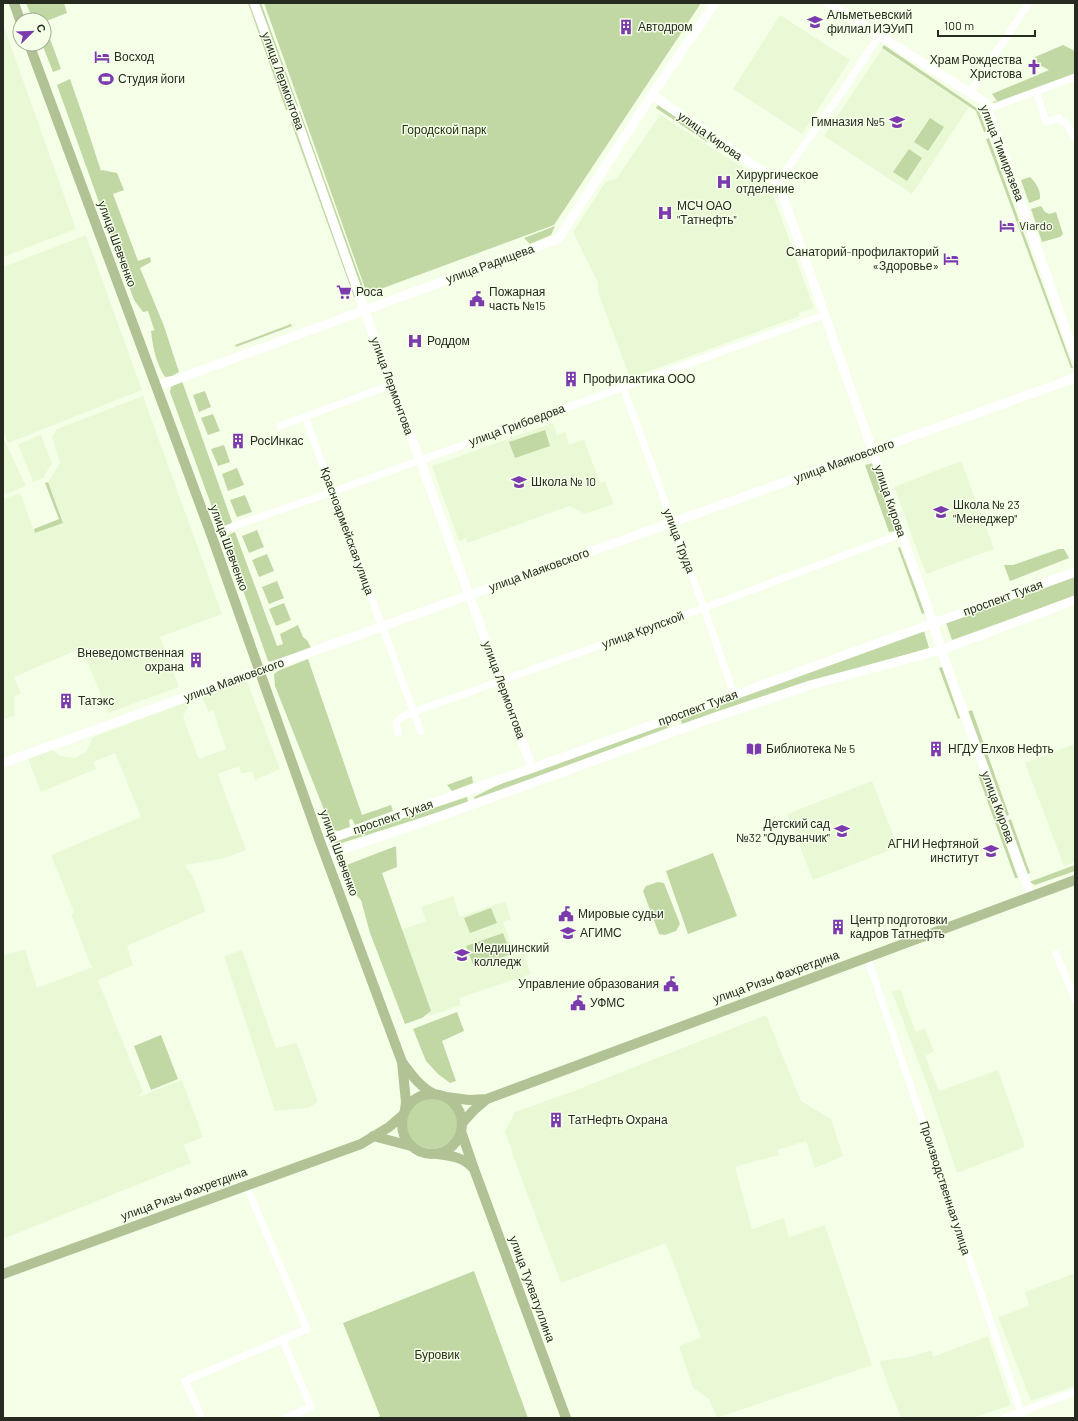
<svg xmlns="http://www.w3.org/2000/svg" width="1078" height="1421" viewBox="0 0 1078 1421" font-family="Barlow,sans-serif">
<style>
.built{fill:#e9f9d6}
.green{fill:#c1d8a4}
.lines{fill:none;stroke-linecap:round;stroke-linejoin:round}
.street{stroke:#fff;stroke-width:7}
.secondary{stroke:#fff;stroke-width:9}
.primary{stroke:#b1c295;stroke-width:10}
.labels{text-anchor:middle;stroke-width:3;stroke-linejoin:round;paint-order:stroke}
.poi-label{font-size:12px;fill:#262a20;stroke:#f5ffe8;text-anchor:start}
.street-label{font-size:12px;fill:#262a20;stroke:#f5ffe8}
.park-label{font-size:12px;fill:#243110;stroke:#f5ffe8}
</style>
<rect width="100%" height="100%" fill="#f5ffe8"/>
<path class="built" d="M 780,15 L 850,60 L 802,134 L 733,89 Z
M 3,24 L 76,229 L 3,257 Z
M 882,49 L 969,107 L 912,194 L 824,136 Z
M 660,115 L 769,184 L 814,308 L 799,313 L 800,316 L 630,378 L 598,292 L 598,283 L 573,232 L 606,181 L 616,179 Z
M 86,235 L 142,390 L 8,443 L 3,430 L 3,267 Z
M 143,396 L 222,614 L 160,637 L 179,687 L 108,713 L 82,648 L 14,677 L 21,693 L 14,696 L 15,715 L 3,720 L 3,499 L 20,493 L 35,533 L 63,522 L 48,482 L 60,463 L 52,437 L 57,429 Z
M 553,423 L 557,435 L 565,432 L 569,445 L 584,439 L 600,483 L 605,481 L 614,504 L 585,514 L 569,506 L 467,543 L 466,538 L 459,541 L 432,466 Z
M 41,435 L 52,463 L 43,478 L 33,482 L 18,444 Z
M 3,437 L 26,486 L 3,495 Z
M 961,461 L 994,549 L 926,574 L 894,487 Z
M 246,679 L 280,769 L 255,780 L 252,771 L 241,774 L 239,766 L 218,774 L 246,850 L 225,858 L 185,865 L 193,877 L 206,911 L 127,946 L 133,965 L 98,980 L 143,1092 L 138,1097 L 182,1080 L 203,1137 L 184,1145 L 191,1163 L 3,1239 L 3,1115 L 5,1114 L 3,1109 L 3,956 L 25,949 L 37,988 L 93,967 L 91,966 L 71,914 L 74,912 L 51,855 L 141,817 L 115,753 L 93,762 L 96,769 L 41,792 L 28,759 L 52,750 L 60,756 L 75,758 L 86,752 L 93,737 L 187,702 L 188,706 L 183,717 L 199,759 L 226,749 L 213,710 L 208,712 L 202,697 Z
M 1075,744 L 1075,862 L 1064,866 L 1025,763 Z
M 872,781 L 898,847 L 813,880 L 787,814 Z
M 453,896 L 460,917 L 505,901 L 511,919 L 503,922 L 515,956 L 524,953 L 531,974 L 459,998 L 461,1005 L 429,1016 L 400,930 L 426,921 L 421,907 Z
M 242,950 L 276,1048 L 297,1043 L 318,1102 L 308,1108 L 275,1111 L 224,956 Z
M 900,989 L 916,1032 L 925,1028 L 934,1052 L 925,1056 L 939,1091 L 998,1070 L 1025,1147 L 957,1173 L 931,1095 L 892,992 Z
M 766,1015 L 801,1101 L 831,1119 L 843,1156 L 815,1168 L 806,1141 L 777,1150 L 779,1155 L 735,1167 L 752,1229 L 784,1218 L 789,1237 L 825,1225 L 872,1365 L 717,1418 L 709,1399 L 693,1388 L 679,1346 L 701,1338 L 666,1243 L 561,1283 L 526,1191 L 505,1132 L 515,1112 L 574,1091 Z
M 1075,1273 L 1075,1386 L 1031,1401 L 998,1317 L 1029,1306 L 1025,1292 Z
M 988,1336 L 1011,1405 L 973,1418 L 901,1418 L 879,1361 L 909,1357 L 932,1350 L 933,1357 Z"/>
<path class="green" d="M 26,3 L 64,3 L 67,13 L 44,22 L 61,69 L 53,72 L 42,44 L 44,44 L 44,20 L 33,20 Z
M 248,3 L 251,3 L 289,109 L 286,110 Z
M 259,3 L 261,3 L 298,106 L 296,107 Z
M 264,3 L 701,3 L 554,225 L 367,294 Z
M 884,45 L 978,109 L 987,132 L 984,132 L 976,111 L 882,48 Z
M 1063,45 L 1075,51 L 1075,76 L 996,104 L 992,102 L 997,101 L 992,94 L 1049,70 L 1038,64 L 1035,57 Z
M 70,79 L 84,119 L 101,171 L 102,170 L 117,173 L 124,190 L 113,194 L 138,261 L 150,257 L 151,262 L 140,268 L 164,326 L 179,372 L 172,376 L 165,377 C 156,363 153,348 151,331 L 155,330 L 154,329 L 148,311 L 143,312 L 134,300 L 57,85 Z
M 658,105 L 708,139 L 707,142 L 656,108 Z
M 300,111 L 366,295 L 364,296 L 298,112 Z
M 930,118 L 944,127 L 928,151 L 914,142 Z
M 291,122 L 294,122 L 356,297 L 354,297 Z
M 989,138 L 1073,368 L 1071,368 L 986,139 Z
M 909,149 L 922,158 L 907,181 L 893,172 Z
M 1030,177 C 1036,183 1041,190 1040,199 L 1029,203 L 1021,180 Z
M 1041,206 L 1045,212 L 1049,214 L 1056,212 L 1063,234 L 1060,237 L 1042,242 L 1031,209 Z
M 555,226 L 551,235 L 530,244 L 524,238 Z
M 291,324 L 292,326 L 236,347 L 235,345 Z
M 182,381 L 232,522 L 227,527 L 222,527 L 217,521 L 170,392 L 171,387 Z
M 205,391 L 211,407 L 199,412 L 193,395 Z
M 213,414 L 220,431 L 208,435 L 201,418 Z
M 545,430 L 550,446 L 515,458 L 509,442 Z
M 224,445 L 230,462 L 218,466 L 211,449 Z
M 873,463 L 895,531 L 889,532 L 865,465 Z
M 237,468 L 244,485 L 228,491 L 222,474 Z
M 48,482 L 63,523 L 35,533 L 34,529 L 59,519 L 45,483 Z
M 245,495 L 252,512 L 237,517 L 230,500 Z
M 257,530 L 264,547 L 249,553 L 242,536 Z
M 235,532 L 277,646 L 283,644 L 280,634 L 298,625 L 303,637 L 307,640 L 311,648 L 272,662 L 268,661 L 225,539 L 230,534 Z
M 900,547 L 925,613 L 922,614 L 898,548 Z
M 1059,549 L 1064,549 L 1069,558 L 1010,581 L 1004,565 L 1013,565 Z
M 267,554 L 274,571 L 259,577 L 252,560 Z
M 1075,577 L 1075,596 L 952,640 L 946,623 Z
M 277,581 L 284,598 L 269,604 L 262,587 Z
M 284,603 L 291,620 L 276,626 L 269,609 Z
M 924,631 L 929,648 L 812,681 L 682,724 L 680,717 Z
M 308,659 L 362,815 L 391,805 L 393,811 L 355,825 L 352,819 L 349,820 L 350,827 L 339,831 L 332,830 L 275,686 L 274,674 L 280,670 Z
M 942,667 L 960,718 L 958,719 L 939,668 Z
M 972,710 L 1009,815 L 1002,817 L 964,713 Z
M 668,721 L 670,727 L 475,800 L 474,797 L 520,774 Z
M 978,775 L 981,775 L 1018,878 L 1015,878 Z
M 472,776 L 473,783 L 452,791 L 447,785 Z
M 467,797 L 468,803 L 335,845 L 334,842 L 337,840 Z
M 1011,819 L 1030,873 L 1023,876 L 1004,822 Z
M 396,846 L 397,867 L 382,873 L 431,1011 L 422,1018 L 405,1024 L 370,933 L 361,900 L 353,892 L 344,866 Z
M 713,853 L 737,916 L 688,934 L 666,871 Z
M 1075,865 L 1075,871 L 1035,885 L 1029,882 Z
M 658,882 L 664,883 L 680,924 L 676,931 L 665,935 L 659,934 L 643,891 L 646,886 Z
M 491,908 L 497,923 L 470,933 L 464,918 Z
M 503,933 L 511,954 L 474,967 L 466,946 Z
M 457,1012 L 464,1031 L 442,1041 L 456,1081 L 450,1083 L 438,1074 L 426,1061 L 413,1029 Z
M 161,1035 L 178,1079 L 151,1090 L 134,1046 Z
M406 1123a26 26 0 1 1 52 0a26 26 0 1 1-52 0Z
M 474,1271 L 528,1418 L 377,1418 L 380,1416 L 343,1323 Z"/>
<g class="lines">
<path class="street" d="M 1036,91 L 1046,122 L 1059,118 L 1067,125 L 1075,138
M 970,92 L 1029,3
M 988,109 L 1075,77
M 778,182 L 842,92 L 879,36
M 623,387 L 704,608 L 734,695
M 305,417 L 421,732
M 280,426 L 391,385
M 211,534 L 332,492 L 824,315
M 398,733 L 396,723 L 402,717 L 414,712 L 704,608 L 901,534
M 1056,954 L 1075,999
M 867,957 L 1023,1418
M 282,1339 L 311,1407 L 286,1418
M 202,1418 L 185,1381 L 307,1329 L 246,1185
M 1004,1418 L 1075,1392"/>
<path class="secondary" d="M 254,3 L 295,114 L 391,385 L 420,460 L 532,768
M 828,3 L 985,102 L 1075,355
M 652,95 L 778,182 L 933,623 L 941,650 L 1031,896
M 156,387 L 558,239 L 652,95 L 715,3
M 3,763 C 360,634 718,506 1075,378
M 321,842 L 536,767 L 1075,572
M 326,855 L 435,818 L 715,717 L 810,685 L 941,650 L 1075,600"/>
<path class="primary" d="M 14,3 L 20,20
M 29,44 L 211,534 L 318,836 L 402,1062 L 406,1102 L 405,1110
M 402,1062 C 411,1074 420,1087 434,1094
M402 1124a30 30 0 1 1 60 0a30 30 0 1 1-60 0Z
M 446,1097 L 469,1100 L 487,1099 L 1075,880
M 462,1123 L 474,1110 L 487,1099
M 461,1131 L 474,1169 L 566,1418
M 373,1136 L 411,1146
M 437,1154 C 452,1156 463,1157 473,1168
M 3,1274 L 361,1144 L 389,1127 L 403,1115"/>
</g>
<defs>
<g id="university-bare" transform="scale(1.2)"><path d="M0-5L7-2L0 1L-7-2ZM-4 1L0 2.5L4 1V4Q0 6-4 4Z" fill="#7c3aaf" stroke="#f5ffe8" stroke-width="2.5" paint-order="stroke"/></g>
<g id="building-bare" transform="scale(1.2)"><path d="M-4-6H4V6H1V3H-1V6H-4ZM-2.5-4.3h1.7v1.8h-1.7ZM.8-4.3h1.7v1.8H.8ZM-2.5-1h1.7V.8h-1.7ZM.8-1h1.7V.8H.8Z" fill="#7c3aaf" stroke="#f5ffe8" stroke-width="2.5" paint-order="stroke"/></g>
<g id="hotel-bare" transform="scale(1.2)"><path d="M-6-4.5h1.5V1H6V5H4.5V3h-9V5H-6ZM-4 0a1.8 1.8 0 1 1 3.6 0ZM.5 0V-2.5h3Q6-2.5 6 0Z" fill="#7c3aaf" stroke="#f5ffe8" stroke-width="2.5" paint-order="stroke"/></g>
<g id="church-bare" transform="scale(1.2)"><path d="M-1.2-6h2.4v3.5h3.3v2.4h-3.3V6h-2.4V-.1h-3.3v-2.4h3.3Z" fill="#7c3aaf" stroke="#f5ffe8" stroke-width="2.5" paint-order="stroke"/></g>
<g id="stadium-bare" transform="scale(1.2)"><path d="M0-5a6.5 5 0 1 0 0 10a6.5 5 0 1 0 0-10ZM-3.5-1.8h7v3.6h-7Z" fill="#7c3aaf" stroke="#f5ffe8" stroke-width="2.5" paint-order="stroke"/></g>
<g id="school-bare" transform="scale(1.2)"><path d="M0-5L7-2L0 1L-7-2ZM-4 1L0 2.5L4 1V4Q0 6-4 4Z" fill="#7c3aaf" stroke="#f5ffe8" stroke-width="2.5" paint-order="stroke"/></g>
<g id="hospital-bare" transform="scale(1.2)"><path d="M-5-5h3v3.5h4V-5h3V5h-3V1.5h-4V5h-3Z" fill="#7c3aaf" stroke="#f5ffe8" stroke-width="2.5" paint-order="stroke"/></g>
<g id="supermarket-bare" transform="scale(1.2)"><path d="M-6-5.5h2.5l.6 2H6L4.5 2H-2.5L-4.4-4H-6ZM-1.5 3.2a1.3 1.3 0 1 0 .1 0ZM3 3.2a1.3 1.3 0 1 0 .1 0Z" fill="#7c3aaf" stroke="#f5ffe8" stroke-width="2.5" paint-order="stroke"/></g>
<g id="civic-bare" transform="scale(1.2)"><path d="M-.6-6.5H3V-4.5H.6V-3L4-1V1h2V6H-6V1h2V-1L-.6-3ZM-1.2 2.5V6h2.4V2.5Z" fill="#7c3aaf" stroke="#f5ffe8" stroke-width="2.5" paint-order="stroke"/></g>
<g id="library-bare" transform="scale(1.2)"><path d="M-6-4Q-3-5.5-.7-3.5V5Q-3 3-6 4ZM6-4Q3-5.5 .7-3.5V5Q3 3 6 4Z" fill="#7c3aaf" stroke="#f5ffe8" stroke-width="2.5" paint-order="stroke"/></g>
</defs>
<g fill-rule="evenodd">
<use href="#university-bare" x="815" y="22"/>
<use href="#building-bare" x="626" y="27"/>
<use href="#hotel-bare" x="102" y="57"/>
<use href="#church-bare" x="1034" y="67"/>
<use href="#stadium-bare" x="106" y="79"/>
<use href="#school-bare" x="897" y="122"/>
<use href="#hospital-bare" x="724" y="182"/>
<use href="#hospital-bare" x="665" y="213"/>
<use href="#hotel-bare" x="1007" y="226"/>
<use href="#hotel-bare" x="951" y="259"/>
<use href="#supermarket-bare" x="344" y="292"/>
<use href="#civic-bare" x="477" y="299"/>
<use href="#hospital-bare" x="415" y="341"/>
<use href="#building-bare" x="571" y="379"/>
<use href="#building-bare" x="238" y="441"/>
<use href="#school-bare" x="519" y="482"/>
<use href="#school-bare" x="941" y="512"/>
<use href="#building-bare" x="196" y="660"/>
<use href="#building-bare" x="66" y="701"/>
<use href="#library-bare" x="754" y="749"/>
<use href="#building-bare" x="936" y="749"/>
<use href="#school-bare" x="842" y="831"/>
<use href="#university-bare" x="991" y="851"/>
<use href="#civic-bare" x="566" y="914"/>
<use href="#building-bare" x="838" y="927"/>
<use href="#university-bare" x="568" y="933"/>
<use href="#university-bare" x="462" y="955"/>
<use href="#civic-bare" x="671" y="984"/>
<use href="#civic-bare" x="578" y="1003"/>
<use href="#building-bare" x="556" y="1120"/>
</g>
<g class="labels">
<g class="poi-label">
<text x="827" y="19">Альметьевский<tspan x="827" dy="14">филиал ИЭУиП</tspan></text>
<text x="638" y="31">Автодром</text>
<text x="114" y="61">Восход</text>
<text x="1022" y="64" text-anchor="end">Храм Рождества<tspan x="1022" dy="14">Христова</tspan></text>
<text x="118" y="83">Студия йоги</text>
<text x="885" y="126" text-anchor="end">Гимназия №5</text>
<text x="736" y="179">Хирургическое<tspan x="736" dy="14">отделение</tspan></text>
<text x="677" y="210">МСЧ ОАО<tspan x="677" dy="14">"Татнефть"</tspan></text>
<text x="1019" y="230">Viardo</text>
<text x="939" y="256" text-anchor="end">Санаторий-профилакторий<tspan x="939" dy="14">«Здоровье»</tspan></text>
<text x="356" y="296">Роса</text>
<text x="489" y="296">Пожарная<tspan x="489" dy="14">часть №15</tspan></text>
<text x="427" y="345">Роддом</text>
<text x="583" y="383">Профилактика ООО</text>
<text x="250" y="445">РосИнкас</text>
<text x="531" y="486">Школа № 10</text>
<text x="953" y="509">Школа № 23<tspan x="953" dy="14">"Менеджер"</tspan></text>
<text x="184" y="657" text-anchor="end">Вневедомственная<tspan x="184" dy="14">охрана</tspan></text>
<text x="78" y="705">Татэкс</text>
<text x="766" y="753">Библиотека № 5</text>
<text x="948" y="753">НГДУ Елхов Нефть</text>
<text x="830" y="828" text-anchor="end">Детский сад<tspan x="830" dy="14">№32 "Одуванчик"</tspan></text>
<text x="979" y="848" text-anchor="end">АГНИ Нефтяной<tspan x="979" dy="14">институт</tspan></text>
<text x="578" y="918">Мировые судьи</text>
<text x="850" y="924">Центр подготовки<tspan x="850" dy="14">кадров Татнефть</tspan></text>
<text x="580" y="937">АГИМС</text>
<text x="474" y="952">Медицинский<tspan x="474" dy="14">колледж</tspan></text>
<text x="659" y="988" text-anchor="end">Управление образования</text>
<text x="590" y="1007">УФМС</text>
<text x="568" y="1124">ТатНефть Охрана</text>
</g>
<g class="street-label">
<text transform="translate(283 81) rotate(70)" y="4">улица Лермонтова</text>
<text transform="translate(710 136) rotate(35)" y="4">улица Кирова</text>
<text transform="translate(1002 153) rotate(69)" y="4">улица Тимирязева</text>
<text transform="translate(117 244) rotate(70)" y="4">улица Шевченко</text>
<text transform="translate(490 264) rotate(-20)" y="4">улица Радищева</text>
<text transform="translate(392 386) rotate(70)" y="4">улица Лермонтова</text>
<text transform="translate(517 425) rotate(-20)" y="4">улица Грибоедова</text>
<text transform="translate(844 461) rotate(-20)" y="4">улица Маяковского</text>
<text transform="translate(890 501) rotate(71)" y="4">улица Кирова</text>
<text transform="translate(347 531) rotate(70)" y="4">Красноармейская улица</text>
<text transform="translate(679 541) rotate(69)" y="4">улица Труда</text>
<text transform="translate(229 548) rotate(70)" y="4">улица Шевченко</text>
<text transform="translate(539 570) rotate(-20)" y="4">улица Маяковского</text>
<text transform="translate(1003 598) rotate(-20)" y="4">проспект Тукая</text>
<text transform="translate(643 630) rotate(-20)" y="4">улица Крупской</text>
<text transform="translate(234 680) rotate(-20)" y="4">улица Маяковского</text>
<text transform="translate(504 690) rotate(70)" y="4">улица Лермонтова</text>
<text transform="translate(698 708) rotate(-20)" y="4">проспект Тукая</text>
<text transform="translate(998 807) rotate(70)" y="4">улица Кирова</text>
<text transform="translate(393 817) rotate(-19)" y="4">проспект Тукая</text>
<text transform="translate(339 853) rotate(70)" y="4">улица Шевченко</text>
<text transform="translate(776 977) rotate(-20)" y="4">улица Ризы Фахретдина</text>
<text transform="translate(945 1188) rotate(72)" y="4">Производственная улица</text>
<text transform="translate(184 1194) rotate(-20)" y="4">улица Ризы Фахретдина</text>
<text transform="translate(532 1289) rotate(70)" y="4">улица Тухватуллина</text>
</g>
<g class="park-label">
<text x="444" y="134">Городской парк</text>
<text x="437" y="1359">Буровик</text>
</g>
</g>
<rect width="1078" height="1421" fill="none" stroke="#262a20" stroke-width="8"/>
<g transform="translate(32 32) rotate(67)"><circle r="19" fill="#f5ffe8" stroke="#a2aa98"/>
<path d="M0-3L7 15L0 10L-7 15Z" fill="#7c3aaf"/>
<text y="-6" font-size="11" font-weight="bold" text-anchor="middle" fill="#262a20">С</text>
</g>
<path d="M938 30v6h97v-6" fill="none" stroke="#262a20" stroke-width="2"/>
<text x="944" y="30" font-size="12" fill="#262a20" stroke="#f5ffe8" stroke-width="3" paint-order="stroke">100 m</text>
</svg>
